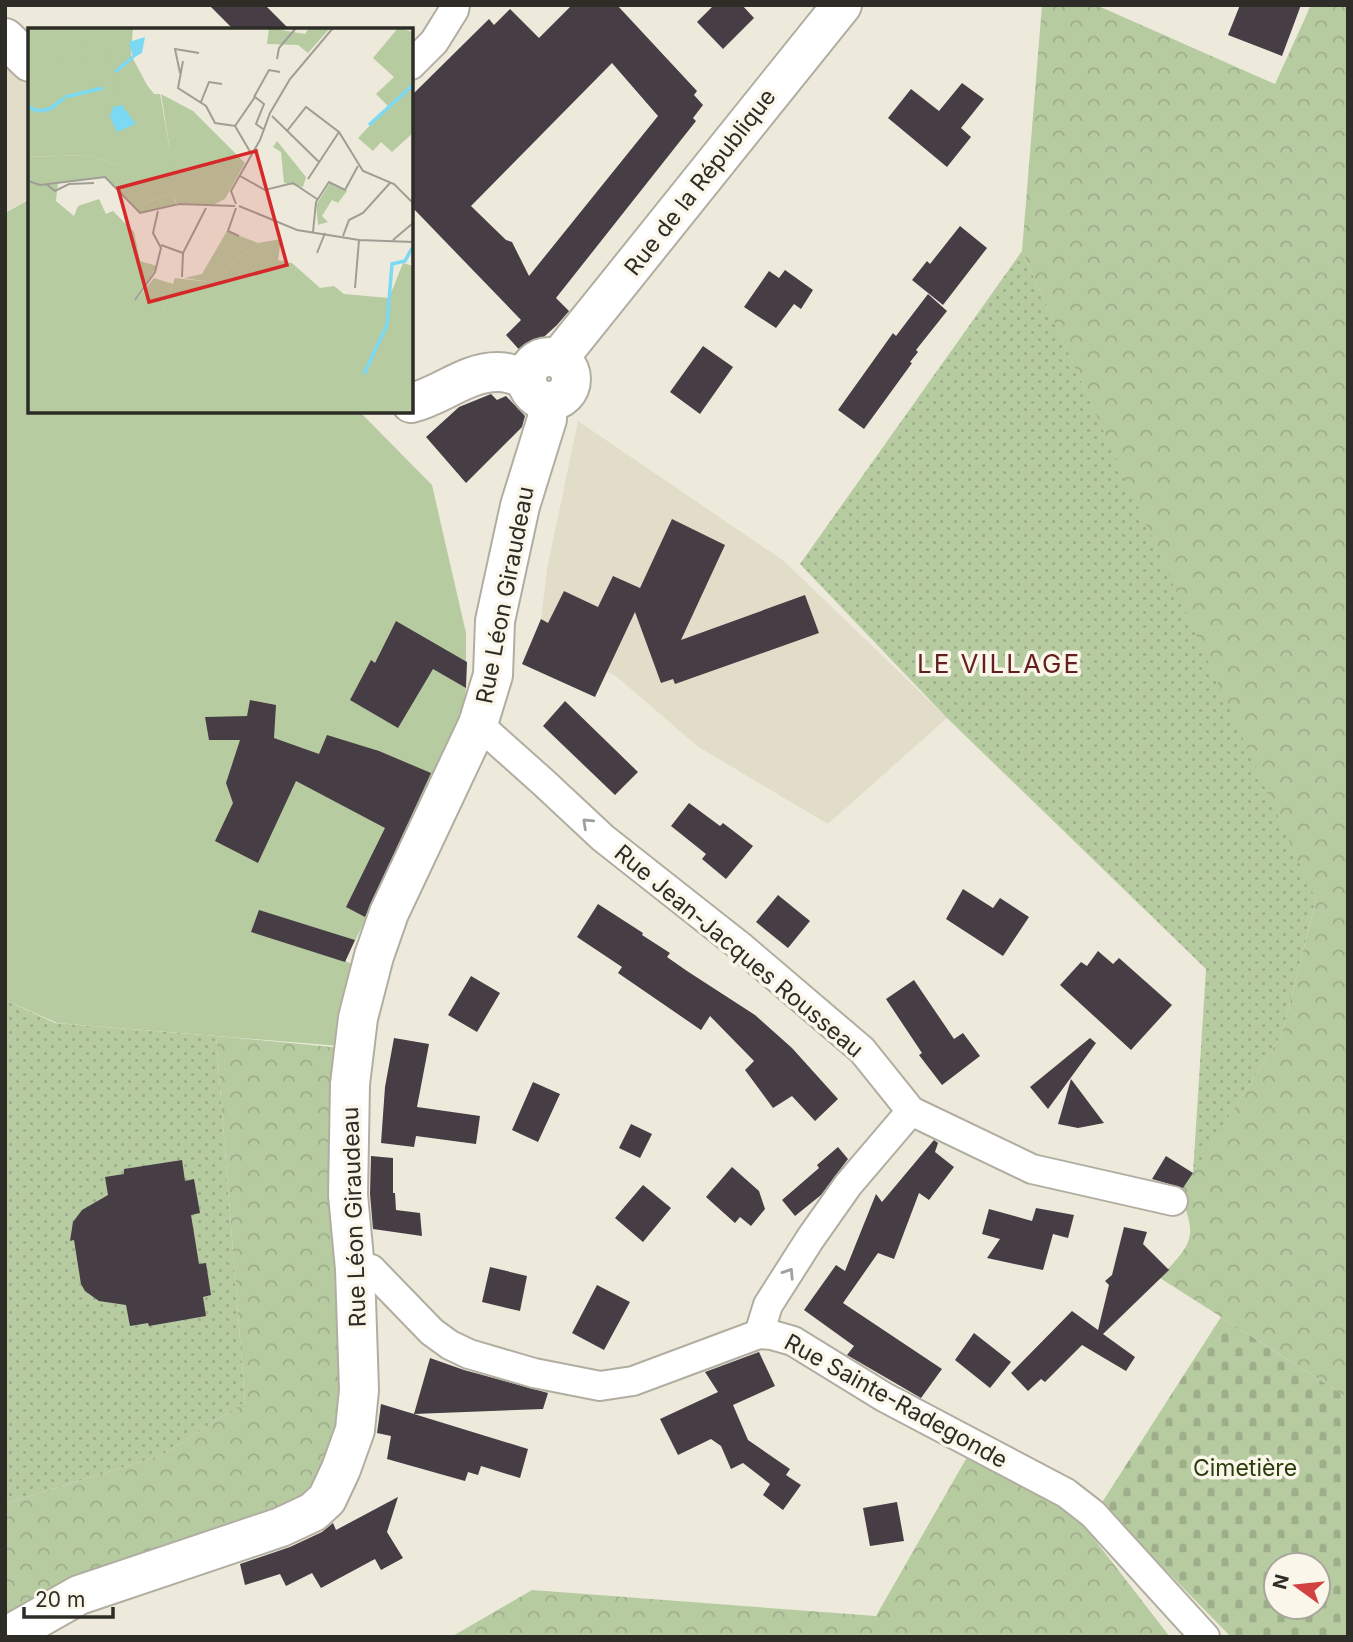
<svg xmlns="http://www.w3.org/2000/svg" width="1353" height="1642" viewBox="0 0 1353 1642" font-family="Inter,sans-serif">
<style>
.built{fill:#e2ddc9}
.grass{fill:url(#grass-dots)}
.forest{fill:url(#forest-crowns)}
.cemetery{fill:url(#cemetery-stones);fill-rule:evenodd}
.park{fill:#b7cba1}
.building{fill:#463d45;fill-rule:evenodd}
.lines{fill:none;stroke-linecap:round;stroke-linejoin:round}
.street-casing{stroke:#b1aea1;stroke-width:32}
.secondary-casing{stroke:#b1aea1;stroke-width:42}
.street{stroke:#fff;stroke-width:28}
.secondary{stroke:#fff;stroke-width:38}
.oneway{stroke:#a0a09e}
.labels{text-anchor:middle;stroke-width:7;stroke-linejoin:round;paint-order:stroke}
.street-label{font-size:23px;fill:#2d2c27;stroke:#faf7ea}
.park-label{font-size:23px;fill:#293c0c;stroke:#faf7ea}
.quarter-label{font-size:26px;letter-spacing:2px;fill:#631e1d;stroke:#faf7ea}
.inset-river{fill:none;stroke:#7cd9f3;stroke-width:3.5}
.inset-road{fill:none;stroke:#a09e94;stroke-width:2}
.view{fill:#d62828;fill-opacity:0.15;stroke:#d62828;stroke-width:3.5}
.inset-edge{fill:none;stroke:#2d2c27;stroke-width:3.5}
</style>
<defs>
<pattern id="grass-dots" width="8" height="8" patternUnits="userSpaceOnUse" patternTransform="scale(1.75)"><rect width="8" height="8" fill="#b7cba1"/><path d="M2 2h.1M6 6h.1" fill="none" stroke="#9eae8b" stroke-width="1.8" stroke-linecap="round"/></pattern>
<pattern id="forest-crowns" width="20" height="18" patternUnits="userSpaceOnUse" patternTransform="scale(1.75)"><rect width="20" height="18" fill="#b7cba1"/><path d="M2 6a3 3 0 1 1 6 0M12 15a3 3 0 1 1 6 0" fill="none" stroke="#9eae8b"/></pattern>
<pattern id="cemetery-stones" width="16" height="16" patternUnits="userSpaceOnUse" patternTransform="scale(1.75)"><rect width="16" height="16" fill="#b7cba1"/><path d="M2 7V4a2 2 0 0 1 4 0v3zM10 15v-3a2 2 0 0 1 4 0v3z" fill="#9eae8b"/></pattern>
</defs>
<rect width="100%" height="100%" fill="#edeadc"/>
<path class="built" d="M 5,62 L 30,86 L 30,198 L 5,212 Z
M 578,421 L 784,561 L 947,718 L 828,824 L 697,746 L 617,677 L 578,655 L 541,619 L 547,569 Z"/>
<path class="grass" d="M 1022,251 L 1190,620 L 1257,755 L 1316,900 L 1282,1034 L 1193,1173 L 1206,969 L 947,718 L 800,564 Z
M 5,1000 L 55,1023 L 216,1036 L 245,1402 L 162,1455 L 5,1504 Z"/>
<path class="forest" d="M 1042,5 L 1096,5 L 1275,84 L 1311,5 L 1348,5 L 1348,1398 L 1160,1278 C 1190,1244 1200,1239 1179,1194 L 1282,1034 L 1316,900 L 1022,251 Z
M 216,1036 L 353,1049 L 359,1390 L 327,1499 L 5,1637 L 5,1504 L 162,1455 L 245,1402 Z
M 974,1445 L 1092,1522 L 1085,1527 L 1170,1637 L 451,1637 L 532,1590 L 876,1616 Z"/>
<path class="cemetery" d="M 1221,1317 L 1348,1398 L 1348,1637 L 1231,1637 L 1101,1504 ZM 1276,1565 L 1318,1565 L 1318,1607 L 1276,1607 Z"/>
<path class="park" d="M 30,199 L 30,411 L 359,411 L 432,485 L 466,633 L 466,688 L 461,721 L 437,775 L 345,961 L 354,965 L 339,1046 L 57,1023 L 5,1000 L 5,213 Z"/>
<path class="building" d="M 209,5 L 265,5 L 290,30 L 234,30 Z
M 572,5 L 617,5 L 697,91 L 694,95 L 703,105 L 693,118 L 696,121 L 556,298 L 569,311 L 557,325 L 524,355 L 506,335 L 521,320 L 411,206 L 411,96 L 489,19 L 494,25 L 510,9 L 539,38 ZM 612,63 L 658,116 L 529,276 L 512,242 L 506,240 L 471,206 Z
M 714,5 L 742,5 L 754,18 L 723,49 L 697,22 Z
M 1240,5 L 1301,5 L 1282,56 L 1228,35 Z
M 962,83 L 984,99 L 961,128 L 971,137 L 947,167 L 888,118 L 911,89 L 939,111 Z
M 960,226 L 987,248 L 943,305 L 912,280 L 927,261 L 930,264 Z
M 785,270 L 813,290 L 801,309 L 794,304 L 776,328 L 744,307 L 769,271 L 779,278 Z
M 928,294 L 947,311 L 916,350 L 918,352 L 910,362 L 912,363 L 864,429 L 838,410 L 893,333 L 896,336 Z
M 703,346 L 733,367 L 700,414 L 670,392 Z
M 491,394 L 497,400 L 506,396 L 525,416 L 522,427 L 466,483 L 426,437 L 459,407 Z
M 672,519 L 725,545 L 681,640 L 805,595 L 819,633 L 675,684 L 673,679 L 661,683 L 635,612 L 595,697 L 522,664 L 541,619 L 548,623 L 564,591 L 598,607 L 613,576 L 640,588 Z
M 396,621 L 467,662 L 466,688 L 433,669 L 398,728 L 350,700 L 371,660 L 375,663 Z
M 250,700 L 276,705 L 274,738 L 319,754 L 327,735 L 379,751 L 431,773 L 365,917 L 346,907 L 385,828 L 296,781 L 258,863 L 215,841 L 233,803 L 226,783 L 240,740 L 209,740 L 205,717 L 247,716 Z
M 565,701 L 638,772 L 615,795 L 543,726 Z
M 689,803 L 720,826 L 723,823 L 753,846 L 726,879 L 702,859 L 706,854 L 671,826 Z
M 963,889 L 993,908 L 1000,898 L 1029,917 L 1003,956 L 946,919 Z
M 778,895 L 810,921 L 788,948 L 756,922 Z
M 598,904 L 643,933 L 642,935 L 670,953 L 667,957 L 687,971 L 755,1015 L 792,1048 L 838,1099 L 815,1121 L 792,1096 L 773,1108 L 745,1070 L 754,1061 L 710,1016 L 701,1030 L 618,973 L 622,967 L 577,937 Z
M 259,910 L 342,936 L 355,940 L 345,962 L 251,932 Z
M 1098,951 L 1113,964 L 1119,958 L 1172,1005 L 1131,1050 L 1060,985 L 1081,962 L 1087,966 Z
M 471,976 L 500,993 L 477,1032 L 448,1015 Z
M 914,980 L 954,1039 L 963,1033 L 980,1056 L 942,1085 L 919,1055 L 922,1053 L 886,999 Z
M 394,1038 L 429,1044 L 417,1107 L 480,1116 L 476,1144 L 416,1136 L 414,1147 L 381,1143 L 385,1087 Z
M 1090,1038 L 1096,1043 L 1048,1109 L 1030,1087 Z
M 1071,1079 L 1104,1123 L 1078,1128 L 1058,1124 Z
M 533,1082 L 560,1094 L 538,1142 L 512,1130 Z
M 631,1124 L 652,1134 L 640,1158 L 619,1148 Z
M 934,1140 L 938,1143 L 935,1152 L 954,1167 L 929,1200 L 919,1193 L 894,1259 L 878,1253 L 843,1303 L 942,1369 L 921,1398 L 847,1355 L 854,1346 L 804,1310 L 836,1265 L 845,1271 L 876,1194 L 882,1202 Z
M 838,1147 L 848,1159 L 821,1195 L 795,1216 L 782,1200 L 819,1168 L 817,1165 Z
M 371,1156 L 393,1158 L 393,1193 L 395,1193 L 396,1210 L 420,1213 L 422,1236 L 373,1229 L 370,1194 Z
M 1166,1156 L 1193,1173 L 1183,1188 L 1152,1179 Z
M 182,1160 L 185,1181 L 194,1179 L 200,1213 L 191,1215 L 199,1264 L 206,1263 L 211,1295 L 203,1297 L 206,1316 L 149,1326 L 148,1323 L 130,1326 L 126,1305 L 99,1301 L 85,1291 L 81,1284 L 74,1240 L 70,1241 L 73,1222 L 82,1210 L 108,1195 L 105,1177 L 124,1174 L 124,1169 Z
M 732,1167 L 759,1191 L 765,1209 L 751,1226 L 740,1217 L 735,1223 L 706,1197 Z
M 643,1185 L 671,1208 L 643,1242 L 615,1218 Z
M 1036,1208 L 1074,1215 L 1068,1238 L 1053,1234 L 1043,1270 L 987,1258 L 1000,1239 L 982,1234 L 989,1209 L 1032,1221 Z
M 1124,1227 L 1147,1232 L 1143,1244 L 1169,1270 L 1103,1334 L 1135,1357 L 1126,1371 L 1082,1345 L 1045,1382 L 1041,1379 L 1028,1391 L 1011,1373 L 1072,1311 L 1098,1330 L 1109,1285 L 1105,1281 L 1112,1275 Z
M 490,1267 L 527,1276 L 520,1311 L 482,1302 Z
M 597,1285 L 630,1302 L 604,1350 L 572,1333 Z
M 974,1333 L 1011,1362 L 990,1388 L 955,1360 Z
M 759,1352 L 775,1386 L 733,1405 L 748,1440 L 790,1469 L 786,1475 L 801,1485 L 783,1510 L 763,1495 L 770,1484 L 743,1463 L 731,1469 L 721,1446 L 711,1439 L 678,1455 L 660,1419 L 718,1392 L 705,1372 Z
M 430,1358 L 464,1370 L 548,1393 L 543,1409 L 414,1414 L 528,1449 L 520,1478 L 481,1466 L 478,1475 L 468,1472 L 465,1481 L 387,1459 L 391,1436 L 377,1433 L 381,1404 L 414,1414 Z
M 398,1497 L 387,1532 L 403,1558 L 381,1570 L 375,1559 L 321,1588 L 312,1573 L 286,1586 L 280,1574 L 245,1585 L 240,1564 L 290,1547 L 322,1532 L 333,1523 L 336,1530 Z
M 897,1502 L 904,1541 L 870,1546 L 863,1508 Z"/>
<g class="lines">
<g class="street-casing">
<path id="street" d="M 411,65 L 434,42 L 454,10 L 455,5
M 478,724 L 543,782 L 603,838 L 740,946 L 862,1050 L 911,1111 L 1032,1169 L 1173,1201
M 355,1269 L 371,1269 L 432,1332 L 450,1345 L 469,1354 L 534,1373 L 600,1386 L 633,1381 L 759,1334 L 772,1335 L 793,1341 L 884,1397 L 1066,1493 L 1093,1514 L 1205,1637
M 759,1334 L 768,1305 L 810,1239 L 848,1185 L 911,1111"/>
</g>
<g class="secondary-casing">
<path id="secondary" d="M 5,38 L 30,62
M527 379a22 22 0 1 1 44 0a22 22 0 1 1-44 0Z
M 558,359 L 842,5
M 411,403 C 441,396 467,371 499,372 C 508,372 517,376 526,378
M 5,1637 L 79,1595 L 281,1527 L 313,1512 L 327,1499 L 341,1469 L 355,1430 L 359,1390 L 355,1269 L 348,1195 L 350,1084 L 358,1018 L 374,956 L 389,913 L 478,724 L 493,675 L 495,621 L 520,506 L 547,419 L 547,401"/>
</g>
<use href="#street" class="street"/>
<use href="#secondary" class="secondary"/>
</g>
<defs><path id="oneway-chevron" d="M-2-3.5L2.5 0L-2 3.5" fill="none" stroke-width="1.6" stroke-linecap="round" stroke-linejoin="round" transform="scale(1.75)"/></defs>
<g class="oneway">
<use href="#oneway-chevron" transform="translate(587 823) rotate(-137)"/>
<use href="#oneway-chevron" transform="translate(789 1273) rotate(-57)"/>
</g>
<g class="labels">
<g class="street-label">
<text transform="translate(700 182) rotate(-52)" y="8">Rue de la République</text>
<text transform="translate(505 595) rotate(-79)" y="8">Rue Léon Giraudeau</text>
<text transform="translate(739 951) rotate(40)" y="8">Rue Jean-Jacques Rousseau</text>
<text transform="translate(354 1217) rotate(-92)" y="8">Rue Léon Giraudeau</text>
<text transform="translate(896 1401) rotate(29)" y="8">Rue Sainte-Radegonde</text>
</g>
<g class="park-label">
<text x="1245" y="1476">Cimetière</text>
</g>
<g class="quarter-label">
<text x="999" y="673">LE VILLAGE</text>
</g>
</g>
<g transform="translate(28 28)">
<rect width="385" height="385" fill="#edeadc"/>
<path d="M 0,0 L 105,0 L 103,27 L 119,57 L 126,66 L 132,66 L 142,122 L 148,122 L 146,165 L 116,175 L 94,150 L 95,139 L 59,127 L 0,129 ZM 370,0 L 385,4 L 385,105 L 364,124 L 353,114 L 345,123 L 330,110 L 360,78 L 348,66 L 366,49 L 345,30 ZM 199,203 L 230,215 L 182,254 L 156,250 L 174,246 Z" fill="#b7cba1"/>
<path d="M 21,0 L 44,0 L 49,22 L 36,35 L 29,29 ZM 75,0 L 92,56 L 87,63 L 73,66 L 59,47 L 54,1 ZM 241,0 L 277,6 L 281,0 L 302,0 L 280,25 L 270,17 L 239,16 ZM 59,127 L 95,139 L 95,150 L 116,175 L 146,165 L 148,177 L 112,185 L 77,149 L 30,155 L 28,173 L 46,188 L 50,178 L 71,171 L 78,186 L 85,183 L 106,204 L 112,233 L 129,238 L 108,271 L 136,282 L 147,250 L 182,254 L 230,215 L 253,211 L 250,232 L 264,235 L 292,260 L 306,258 L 316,266 L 361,270 L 375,235 L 385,238 L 385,385 L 0,385 L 0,129 Z" fill="#b7cba1"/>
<path d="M 126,250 L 145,256 L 136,282 L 111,286 L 109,271 Z" fill="#b7cba1"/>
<path d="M 133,66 L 165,83 L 217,135 L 197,171 L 185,177 L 148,175 L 143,151 L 148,123 L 142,122 ZM 249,113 L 278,149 L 275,159 L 256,155 L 253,124 L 245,119 ZM 302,155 L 319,163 L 310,175 L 304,172 L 294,188 L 300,194 L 290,197 L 288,177 Z" fill="#b7cba1"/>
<path d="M 117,9 L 114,25 L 105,30 L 101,14 ZM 94,77 L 108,96 L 89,104 L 82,89 L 85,79 Z" fill="#7cd9f3"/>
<path class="inset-river" d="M 87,44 L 105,29M 37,69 L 75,60M 0,78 L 9,83 L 22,81 L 36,70M 341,97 L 385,57M 336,346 L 359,297 L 364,236 L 377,233 L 384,220"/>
<path class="inset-road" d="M 249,31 L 251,20 L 268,0M 155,33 L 150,60 L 178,78 L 187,95 L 207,98 L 227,69 L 236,76 L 228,96 L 235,101M 152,45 L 147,21 L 171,25M 226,69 L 241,42 L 252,44M 173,74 L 181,54 L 194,56M 244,88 L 291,134M 207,98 L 224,127M 259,103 L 278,79 L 311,104 L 335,143 L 366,156 L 385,175M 212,148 L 237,162 L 265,155 L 289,171M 280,151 L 311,104M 0,153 L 12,157 L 77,149 L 112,185 L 151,176 L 207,178M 18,156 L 27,163 L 41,156 L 66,155M 208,176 L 203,163 L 232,112 L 242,85 L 262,51 L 305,0M 211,178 L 269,202 L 331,212 L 385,214M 208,180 L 200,203 L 211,208M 285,204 L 288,174 L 301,154 L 317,162 L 330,138M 315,208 L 321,192 L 335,185 L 362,155M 365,212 L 385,195M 133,217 L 155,225M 289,225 L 297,205M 154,249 L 155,225 L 178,180M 327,260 L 331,212M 107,272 L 127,244 L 133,220 L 125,205 L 130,183"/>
<path class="view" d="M 228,123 L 259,237 L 121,274 L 90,160 Z"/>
<rect width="385" height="385" class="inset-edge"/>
</g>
<rect width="1353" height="1642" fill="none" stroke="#2d2c27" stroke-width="14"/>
<g transform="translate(1297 1586) rotate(285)"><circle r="33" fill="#faf7ea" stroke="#a8a69c" stroke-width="2"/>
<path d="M0-5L12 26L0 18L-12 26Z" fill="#d14241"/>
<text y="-10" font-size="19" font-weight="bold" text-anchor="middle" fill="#2d2c27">N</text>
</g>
<path d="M24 1607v10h89v-10" fill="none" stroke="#2d2c27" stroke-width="3.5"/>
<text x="35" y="1607" font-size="21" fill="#2d2c27" stroke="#faf7ea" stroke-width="5" paint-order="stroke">20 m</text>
</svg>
